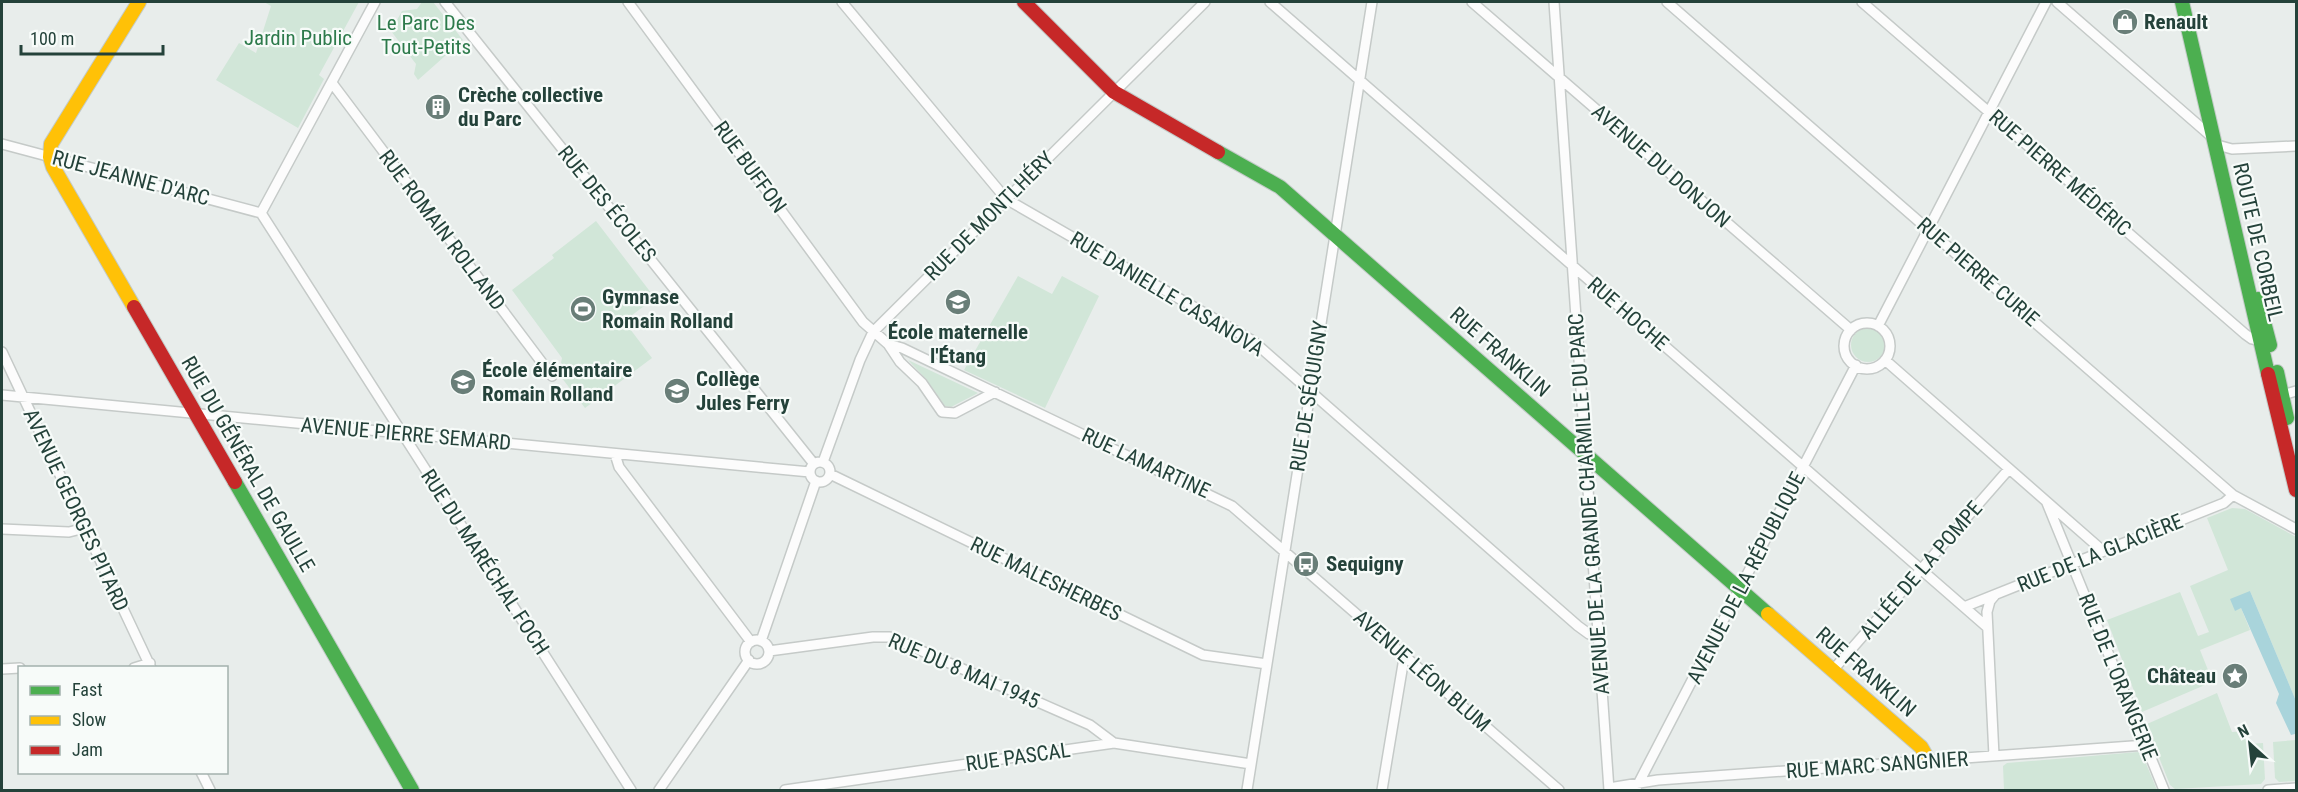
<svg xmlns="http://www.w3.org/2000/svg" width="2298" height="792" viewBox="0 0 2298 792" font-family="'Roboto Condensed',sans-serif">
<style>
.green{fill:#d1e6d8}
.water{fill:#a9d4db}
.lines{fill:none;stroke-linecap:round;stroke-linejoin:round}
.street-casing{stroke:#c5cac8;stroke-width:12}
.fast-casing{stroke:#c3cbc8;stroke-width:16}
.slow-casing{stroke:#c3cbc8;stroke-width:16}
.jam-casing{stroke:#c3cbc8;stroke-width:16}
.street{stroke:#fcfcfc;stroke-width:9}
.fast{stroke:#4caf50;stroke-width:14}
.slow{stroke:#ffc107;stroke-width:14}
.jam{stroke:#c62828;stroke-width:14}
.labels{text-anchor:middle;stroke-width:4.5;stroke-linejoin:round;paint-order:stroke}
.poi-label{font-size:21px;font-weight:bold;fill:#24423a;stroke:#f7fbf9;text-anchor:start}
.park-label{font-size:21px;fill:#2d7a4b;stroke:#f7fbf9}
.street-label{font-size:21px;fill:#24423a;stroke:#f7fbf9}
</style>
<rect width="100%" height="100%" fill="#e8edeb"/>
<path class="green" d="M 264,2 L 359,2 L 319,75 L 324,79 L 298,128 L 216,80 L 239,43 L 256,53 L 271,6 Z
M 422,2 L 433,2 L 463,40 L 418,80 L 414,74 L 416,64 L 391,31 L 402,11 L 417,9 Z
M 596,221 L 655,298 L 624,321 L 652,358 L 585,408 L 558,373 L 564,367 L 561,363 L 562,358 L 512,290 L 554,258 L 552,255 Z
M 1018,276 L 1052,294 L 1062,276 L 1099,296 L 1045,408 L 964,370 Z
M1851 345a17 17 0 1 1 34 0a17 17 0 1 1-34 0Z
M 908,360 L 978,393 L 951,407 L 945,406 L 927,380 Z
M 2232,508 L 2245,509 L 2296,537 L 2296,701 L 2250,591 L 2241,608 L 2250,630 L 2200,650 L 2210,675 L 2205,685 L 2142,712 L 2107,620 L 2180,592 L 2198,636 L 2209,632 L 2190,586 L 2228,570 L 2207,518 Z
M 2217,693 L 2232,732 L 2245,731 L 2247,744 L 2263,743 L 2265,779 L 2261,784 L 2175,789 L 2170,785 L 2147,727 L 2147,724 Z
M 2296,740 L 2296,781 L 2279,782 L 2275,778 L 2273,742 Z
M 2138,752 L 2142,754 L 2157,790 L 2004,790 L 2003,766 L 2007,763 Z"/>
<path class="water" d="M 2250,591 L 2296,701 L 2296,738 L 2295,734 L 2291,735 L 2276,703 L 2279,694 L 2241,608 L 2235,611 L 2230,599 Z"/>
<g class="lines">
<g class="street-casing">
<path id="street" d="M 445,2 L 814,464
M 628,2 L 863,322 L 888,344 L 900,362 L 922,383 L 942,412 L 955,413 L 995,392
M 842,2 L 1006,199 L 1253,341 L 1578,626 L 1589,634 L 1598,635
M 1270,2 L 1987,627
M 1472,2 L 1851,330
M 1554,2 L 1609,790
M 1667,2 L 2233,495 L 2296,529
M 1862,2 L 2245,334 L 2252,339 L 2260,341
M 2057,2 L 2212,137
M 332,83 L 552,376
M 2,144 L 261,213
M 2221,146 L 2232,149 L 2296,146
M 261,213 L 631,790
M 261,213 L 375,2
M1844 346a23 23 0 1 1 46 0a23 23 0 1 1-46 0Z
M 1878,326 L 2046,2
M 888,344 L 902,348 L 1232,506 L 1559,790
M 2,352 L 151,668
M 1885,360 L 2103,551
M 2,395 L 810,472
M 2279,396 L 2296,391
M 615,454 L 619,467 L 751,642
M810 472a10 10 0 1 1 20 0a10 10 0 1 1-20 0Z
M 823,462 L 860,360 L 873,332 L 1205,2
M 830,474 L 1203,655 L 1267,664
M 2047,503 L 2164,790
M 2,529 L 69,532 L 85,528
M 1964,607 L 2224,503 L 2233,495
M745 652a12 12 0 1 1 24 0a12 12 0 1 1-24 0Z
M 761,641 L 816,481
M 769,651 L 873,637 L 890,637 L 1090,725 L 1114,743
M 134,668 L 150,663
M 2,669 L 20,668
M 1833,670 L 2009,469
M 1994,756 L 1987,612 L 1990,601 L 1995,595
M 201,772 L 210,790
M 1609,788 L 1658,780 L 2146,745
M 659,790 L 749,660
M 785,790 L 1114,743 L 1251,764
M 1247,790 L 1372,2
M 1382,790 L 1403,664 L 1406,658
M 1635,790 L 1856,365
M 2268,790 L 2296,788"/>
</g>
<g class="fast-casing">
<path id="fast" d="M 2182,2 L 2268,374
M 1218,152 L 1280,187 L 1768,614
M 2258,299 L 2270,345
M 2277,372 L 2287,418
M 235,482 L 412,790"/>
</g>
<g class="slow-casing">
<path id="slow" d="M 134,307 L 53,167 L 50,157 L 51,144 L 139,2
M 1768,614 L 1921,747 L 1929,761"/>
</g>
<g class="jam-casing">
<path id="jam" d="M 1024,2 L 1114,92 L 1218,152
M 134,307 L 235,482
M 2268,374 L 2296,490"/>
</g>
<use href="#street" class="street"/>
<use href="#fast" class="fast"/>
<use href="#slow" class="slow"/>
<use href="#jam" class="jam"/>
</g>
<defs>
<g id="shop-disc" transform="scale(1.35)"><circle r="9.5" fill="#697e78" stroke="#f7fbf9"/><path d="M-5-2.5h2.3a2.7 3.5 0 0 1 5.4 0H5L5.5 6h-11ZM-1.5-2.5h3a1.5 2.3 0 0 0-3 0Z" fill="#fff"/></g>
<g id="building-disc" transform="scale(1.35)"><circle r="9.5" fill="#697e78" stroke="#f7fbf9"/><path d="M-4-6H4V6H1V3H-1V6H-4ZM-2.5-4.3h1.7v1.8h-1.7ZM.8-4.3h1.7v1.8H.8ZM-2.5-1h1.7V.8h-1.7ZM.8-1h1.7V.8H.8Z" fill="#fff"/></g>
<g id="school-disc" transform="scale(1.35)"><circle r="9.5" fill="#697e78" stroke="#f7fbf9"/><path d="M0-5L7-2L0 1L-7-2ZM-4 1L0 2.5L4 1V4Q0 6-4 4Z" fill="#fff"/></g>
<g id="stadium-disc" transform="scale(1.35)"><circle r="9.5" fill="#697e78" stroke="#f7fbf9"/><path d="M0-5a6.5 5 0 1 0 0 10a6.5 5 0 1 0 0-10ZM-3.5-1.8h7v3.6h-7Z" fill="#fff"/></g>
<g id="bus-disc" transform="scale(1.35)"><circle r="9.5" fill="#697e78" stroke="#f7fbf9"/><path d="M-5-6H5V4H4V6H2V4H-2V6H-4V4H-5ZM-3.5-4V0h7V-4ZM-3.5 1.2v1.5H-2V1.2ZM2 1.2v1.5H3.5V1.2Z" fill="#fff"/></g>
<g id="sight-disc" transform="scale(1.35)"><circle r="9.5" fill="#697e78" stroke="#f7fbf9"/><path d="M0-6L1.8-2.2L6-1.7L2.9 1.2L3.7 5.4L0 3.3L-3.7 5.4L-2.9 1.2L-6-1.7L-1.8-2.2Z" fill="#fff"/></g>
</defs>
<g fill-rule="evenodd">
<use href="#shop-disc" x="2125" y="22"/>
<use href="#building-disc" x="438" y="107"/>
<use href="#school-disc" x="958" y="302"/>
<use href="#stadium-disc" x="583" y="309"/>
<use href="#school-disc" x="463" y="382"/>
<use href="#school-disc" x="677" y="391"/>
<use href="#bus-disc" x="1306" y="564"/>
<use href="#sight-disc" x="2235" y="676"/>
</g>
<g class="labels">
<g class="poi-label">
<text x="2144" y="29">Renault</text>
<text x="458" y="102">Crèche collective<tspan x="458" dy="24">du Parc</tspan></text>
<text x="602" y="304">Gymnase<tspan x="602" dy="24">Romain Rolland</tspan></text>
<text x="958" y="339" text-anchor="middle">École maternelle<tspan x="958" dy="24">l'Étang</tspan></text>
<text x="482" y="377">École élémentaire<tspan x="482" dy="24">Romain Rolland</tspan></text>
<text x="696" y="386">Collège<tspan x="696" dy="24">Jules Ferry</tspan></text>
<text x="1326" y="571">Sequigny</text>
<text x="2216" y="683" text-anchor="end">Château</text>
</g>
<g class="park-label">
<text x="426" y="30">Le Parc Des<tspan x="426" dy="24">Tout-Petits</tspan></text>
<text x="298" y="45">Jardin Public</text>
</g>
<g class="street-label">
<text transform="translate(1661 166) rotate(41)" y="7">AVENUE DU DONJON</text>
<text transform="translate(750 167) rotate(54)" y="7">RUE BUFFON</text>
<text transform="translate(2060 173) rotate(41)" y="7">RUE PIERRE MÉDÉRIC</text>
<text transform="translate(131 178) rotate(15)" y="7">RUE JEANNE D'ARC</text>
<text transform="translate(607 204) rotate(51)" y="7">RUE DES ÉCOLES</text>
<text transform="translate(989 216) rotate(-45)" y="7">RUE DE MONTLHÉRY</text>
<text transform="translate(442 230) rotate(53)" y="7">RUE ROMAIN ROLLAND</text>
<text transform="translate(2258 242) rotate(77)" y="7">ROUTE DE CORBEIL</text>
<text transform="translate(1978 272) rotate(41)" y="7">RUE PIERRE CURIE</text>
<text transform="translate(1167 294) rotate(31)" y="7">RUE DANIELLE CASANOVA</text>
<text transform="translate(1628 314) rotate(41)" y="7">RUE HOCHE</text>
<text transform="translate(1500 352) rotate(41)" y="7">RUE FRANKLIN</text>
<text transform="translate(1309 396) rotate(-81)" y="7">RUE DE SÉQUIGNY</text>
<text transform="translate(406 434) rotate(5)" y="7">AVENUE PIERRE SEMARD</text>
<text transform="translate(1146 463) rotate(25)" y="7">RUE LAMARTINE</text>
<text transform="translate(248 464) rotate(60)" y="7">RUE DU GÉNÉRAL DE GAULLE</text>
<text transform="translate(1589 504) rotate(-94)" y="7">AVENUE DE LA GRANDE CHARMILLE DU PARC</text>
<text transform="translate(76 510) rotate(65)" y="7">AVENUE GEORGES PITARD</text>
<text transform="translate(2100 553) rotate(-22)" y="7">RUE DE LA GLACIÈRE</text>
<text transform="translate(485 562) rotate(57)" y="7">RUE DU MARÉCHAL FOCH</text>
<text transform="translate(1921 570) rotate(-49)" y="7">ALLÉE DE LA POMPE</text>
<text transform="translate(1746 578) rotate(-63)" y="7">AVENUE DE LA RÉPUBLIQUE</text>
<text transform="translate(1046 579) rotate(26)" y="7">RUE MALESHERBES</text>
<text transform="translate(964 671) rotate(23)" y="7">RUE DU 8 MAI 1945</text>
<text transform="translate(1422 671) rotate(41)" y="7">AVENUE LÉON BLUM</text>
<text transform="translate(1866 672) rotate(41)" y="7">RUE FRANKLIN</text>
<text transform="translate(2118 677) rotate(68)" y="7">RUE DE L'ORANGERIE</text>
<text transform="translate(1018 757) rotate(-8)" y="7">RUE PASCAL</text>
<text transform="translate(1877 765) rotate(-4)" y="7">RUE MARC SANGNIER</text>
</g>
</g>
<rect width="2298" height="792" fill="none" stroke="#24423a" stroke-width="6"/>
<rect x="18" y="666" width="210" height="108" fill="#f7fbf9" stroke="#a3b1ad" stroke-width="1.5"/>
<rect x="30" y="686" width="30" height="9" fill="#4caf50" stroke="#a3b1ad" stroke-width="1.5"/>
<text x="72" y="696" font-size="18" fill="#24423a">Fast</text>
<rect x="30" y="716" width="30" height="9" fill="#ffc107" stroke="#a3b1ad" stroke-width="1.5"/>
<text x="72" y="726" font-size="18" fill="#24423a">Slow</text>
<rect x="30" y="746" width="30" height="9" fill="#c62828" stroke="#a3b1ad" stroke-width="1.5"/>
<text x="72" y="756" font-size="18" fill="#24423a">Jam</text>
<g transform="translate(2250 744) rotate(333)" stroke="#f7fbf9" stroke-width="4.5" paint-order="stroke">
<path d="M0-4.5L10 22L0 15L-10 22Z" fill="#24423a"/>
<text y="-9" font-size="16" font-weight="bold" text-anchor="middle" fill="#24423a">N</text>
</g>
<path d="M21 45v9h142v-9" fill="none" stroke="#24423a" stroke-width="3"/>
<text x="30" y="45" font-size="18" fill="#24423a" stroke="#f7fbf9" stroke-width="4.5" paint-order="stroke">100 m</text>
</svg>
